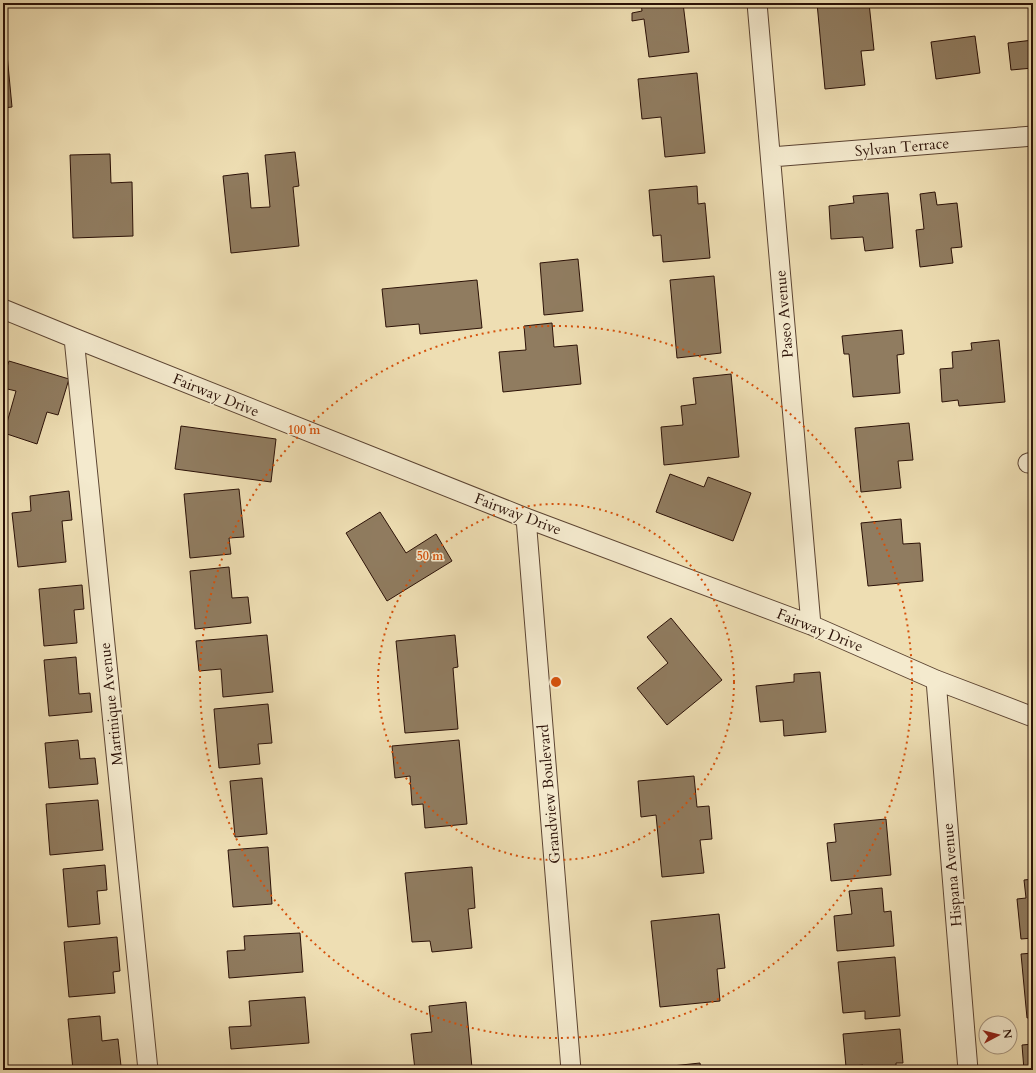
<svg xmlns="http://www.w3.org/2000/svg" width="1036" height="1073" viewBox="0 0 1036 1073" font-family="Cardo,serif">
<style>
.building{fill:#907c60;stroke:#2b1107}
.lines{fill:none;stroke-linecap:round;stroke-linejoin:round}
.street-casing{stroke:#5c4432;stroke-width:21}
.street{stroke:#f4eace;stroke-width:19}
.ring{fill:none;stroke:#d5520c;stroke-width:2;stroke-dasharray:2 4}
.labels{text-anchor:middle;stroke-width:3;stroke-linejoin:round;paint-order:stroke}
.street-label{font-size:15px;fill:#2b1107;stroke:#f4eace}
.centre{fill:#d5520c;stroke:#f4eace;stroke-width:2}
.ring-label{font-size:12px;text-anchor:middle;font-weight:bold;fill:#d5520c;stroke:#f4eace;stroke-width:3;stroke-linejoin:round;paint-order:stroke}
</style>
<rect width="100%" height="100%" fill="#eedeb3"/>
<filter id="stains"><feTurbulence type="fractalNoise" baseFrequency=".005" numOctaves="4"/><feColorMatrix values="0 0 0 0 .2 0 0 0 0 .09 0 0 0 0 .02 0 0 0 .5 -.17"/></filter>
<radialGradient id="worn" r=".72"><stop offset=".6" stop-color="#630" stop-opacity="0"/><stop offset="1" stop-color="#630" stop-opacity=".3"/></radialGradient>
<path class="building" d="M 641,3 L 683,3 L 689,52 L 649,57 L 644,19 L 632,21 L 632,13 L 642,11 Z
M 817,3 L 869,3 L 874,50 L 861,51 L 865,85 L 825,89 Z
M 3,33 L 5,33 L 12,107 L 3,108 Z
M 975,36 L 980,73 L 936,79 L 931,42 Z
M 1033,40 L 1033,68 L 1011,70 L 1008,43 Z
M 697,73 L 705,153 L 665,157 L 661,117 L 642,119 L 638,79 Z
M 295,152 L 299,186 L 293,187 L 299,246 L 231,253 L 223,176 L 248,173 L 251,208 L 270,207 L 265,155 Z
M 110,154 L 111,183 L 132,182 L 133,236 L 73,238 L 70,155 Z
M 697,186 L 698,204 L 705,203 L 710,258 L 663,262 L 661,235 L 653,236 L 649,190 Z
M 935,192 L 937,205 L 957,203 L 962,247 L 951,248 L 953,263 L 920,267 L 916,230 L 924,229 L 920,194 Z
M 888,193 L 893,248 L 865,251 L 863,237 L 831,239 L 829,206 L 854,203 L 853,196 Z
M 578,259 L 583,311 L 544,315 L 540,263 Z
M 714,276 L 721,353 L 677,358 L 670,280 Z
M 477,280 L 482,328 L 420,334 L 419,324 L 386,327 L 382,289 Z
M 552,323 L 554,347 L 577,345 L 581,384 L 503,392 L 499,352 L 526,350 L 524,326 Z
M 902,330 L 904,354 L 897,355 L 900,393 L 853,397 L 849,354 L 844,354 L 842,336 Z
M 999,340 L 1005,402 L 959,406 L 958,400 L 942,402 L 940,369 L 953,368 L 952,352 L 972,350 L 971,343 Z
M 9,361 L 69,379 L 58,415 L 47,412 L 37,444 L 4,433 L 16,391 L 3,388 L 3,373 L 5,373 Z
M 731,374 L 739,457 L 664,465 L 661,427 L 683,425 L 681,406 L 696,404 L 693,378 Z
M 909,423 L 913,460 L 898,461 L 901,488 L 861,492 L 855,428 Z
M 181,426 L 276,439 L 271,482 L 175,469 Z
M 670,474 L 704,487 L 708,477 L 751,493 L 733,541 L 656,512 Z
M 239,489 L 244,537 L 229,538 L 231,554 L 190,558 L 184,494 Z
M 69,491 L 72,520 L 62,521 L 66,562 L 18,567 L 12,513 L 31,511 L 30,496 Z
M 380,512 L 406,553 L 436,534 L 452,561 L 387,601 L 346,533 Z
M 901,519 L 903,544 L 920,543 L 923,581 L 868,586 L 861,523 Z
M 229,567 L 232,598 L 248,597 L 251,623 L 195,629 L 190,571 Z
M 82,585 L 84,609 L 74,610 L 77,643 L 44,646 L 39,589 Z
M 671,618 L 722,680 L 667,725 L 637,688 L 668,663 L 647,637 Z
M 267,635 L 273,692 L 223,697 L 221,669 L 199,671 L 196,641 Z
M 455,635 L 458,667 L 453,668 L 458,729 L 405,733 L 396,641 Z
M 76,657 L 79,694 L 90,693 L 92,712 L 49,716 L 44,660 Z
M 820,672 L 826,732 L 784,736 L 783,720 L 760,722 L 756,686 L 794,682 L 794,674 Z
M 268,704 L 272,743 L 258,744 L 260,764 L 219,768 L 214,709 Z
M 78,740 L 80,759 L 95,758 L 98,784 L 49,788 L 45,743 Z
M 459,740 L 467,824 L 425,828 L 423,804 L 412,805 L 410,776 L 395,778 L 392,746 Z
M 694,776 L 697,807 L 709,806 L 712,839 L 700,840 L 704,873 L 662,877 L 656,815 L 641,817 L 638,781 Z
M 262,778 L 267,834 L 235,837 L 230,781 Z
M 98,800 L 103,850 L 50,855 L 46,804 Z
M 886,819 L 891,875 L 831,881 L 827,843 L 836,842 L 834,824 Z
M 268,847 L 272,904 L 233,907 L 228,850 Z
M 105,865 L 107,890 L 97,891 L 100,924 L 68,927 L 63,869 Z
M 472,867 L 475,908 L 468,909 L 472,948 L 432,952 L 430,941 L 412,942 L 405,873 Z
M 1033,879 L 1033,938 L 1021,939 L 1017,899 L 1026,898 L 1024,880 Z
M 882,888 L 884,912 L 891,911 L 894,946 L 837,951 L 834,916 L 852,914 L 849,891 Z
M 719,914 L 725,968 L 717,969 L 720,1001 L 660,1007 L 651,921 Z
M 300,933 L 303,972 L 229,978 L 227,951 L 245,950 L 244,936 Z
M 117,937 L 120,971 L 113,972 L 115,993 L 69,997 L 64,942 Z
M 1033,953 L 1033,1017 L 1027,1018 L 1021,954 Z
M 895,957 L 900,1016 L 865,1019 L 865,1011 L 843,1013 L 838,962 Z
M 305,997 L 309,1043 L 231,1049 L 229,1027 L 251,1026 L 249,1001 Z
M 466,1002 L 472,1068 L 481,1067 L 482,1070 L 415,1070 L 411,1034 L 432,1032 L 429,1006 Z
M 100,1016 L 102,1041 L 118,1039 L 121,1066 L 73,1070 L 68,1019 Z
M 900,1029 L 903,1063 L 896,1063 L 896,1070 L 863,1070 L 863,1065 L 846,1067 L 843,1034 Z
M 1033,1044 L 1033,1070 L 1024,1070 L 1022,1045 Z
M 700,1063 L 701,1070 L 672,1070 L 672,1066 Z"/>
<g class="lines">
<g class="street-casing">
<path id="street" d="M 757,3 L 811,625
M 771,157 L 1033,136
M 3,309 L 74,338 L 526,518 L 811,625 L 936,680 L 1033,717
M 74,338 L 148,1070
M 1028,463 L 1033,462
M 526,518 L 571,1070
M 936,680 L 968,1070"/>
</g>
<use href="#street" class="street"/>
</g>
<g class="ring">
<circle cx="556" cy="682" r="178"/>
<circle cx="556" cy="682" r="356"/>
</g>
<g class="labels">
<g class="street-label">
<text transform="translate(902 147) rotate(-5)" y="5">Sylvan Terrace</text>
<text transform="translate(784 314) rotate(-95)" y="5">Paseo Avenue</text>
<text transform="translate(216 395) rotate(22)" y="5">Fairway Drive</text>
<text transform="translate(518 514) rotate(21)" y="5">Fairway Drive</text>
<text transform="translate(820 630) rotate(22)" y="5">Fairway Drive</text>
<text transform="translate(111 704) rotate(-96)" y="5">Martinique Avenue</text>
<text transform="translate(549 794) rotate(-95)" y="5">Grandview Boulevard</text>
<text transform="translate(952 875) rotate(-95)" y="5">Hispana Avenue</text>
</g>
</g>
<circle cx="556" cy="682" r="6" class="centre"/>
<g class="ring-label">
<text x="304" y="434">100 m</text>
<text x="430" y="560">50 m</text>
</g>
<rect width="1036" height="1073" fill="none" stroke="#eedeb3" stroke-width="16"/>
<rect x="4" y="4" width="1028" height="1065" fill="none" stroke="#2b1107" stroke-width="2"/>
<rect x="8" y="8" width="1020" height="1057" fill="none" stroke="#2b1107"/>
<g transform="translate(998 1035) rotate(83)"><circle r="19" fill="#f4eace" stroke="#a4937e"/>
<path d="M0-3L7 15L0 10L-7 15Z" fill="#8f2418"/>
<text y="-6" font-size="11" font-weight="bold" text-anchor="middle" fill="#2b1107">N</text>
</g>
<rect width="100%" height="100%" filter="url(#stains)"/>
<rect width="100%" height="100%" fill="url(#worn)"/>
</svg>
